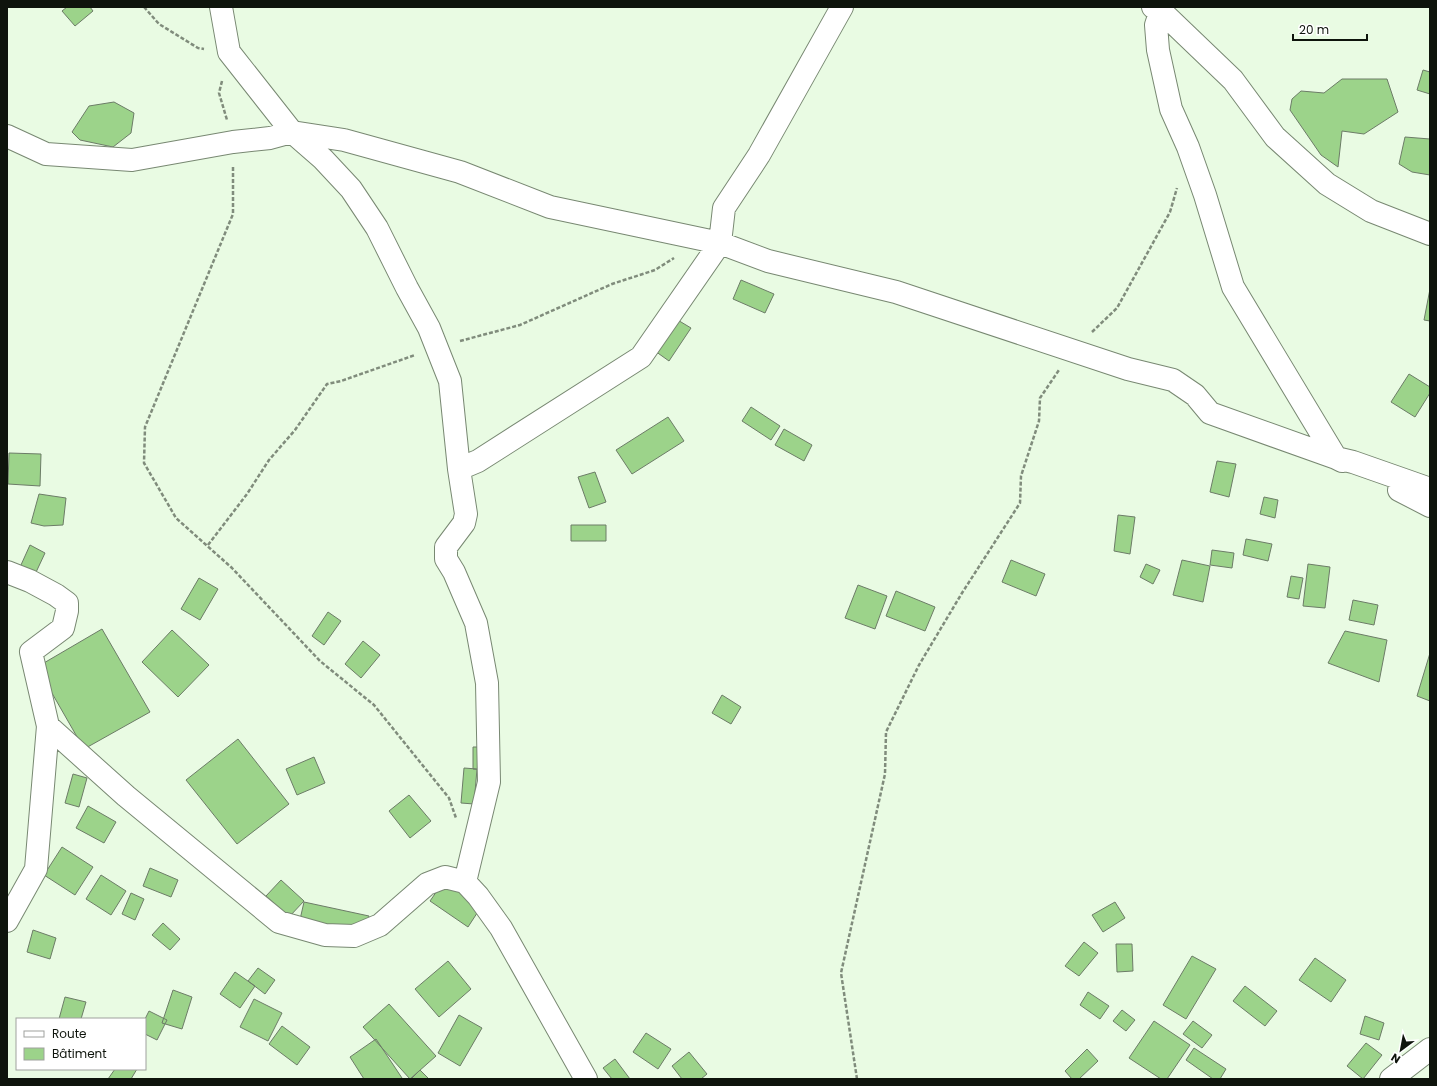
<svg xmlns="http://www.w3.org/2000/svg" width="1437" height="1086" viewBox="0 0 1437 1086" font-family="Poppins,sans-serif">
<style>
.building{fill:#9cd38a;stroke:#6c7c67}
.lines{fill:none;stroke-linecap:round;stroke-linejoin:round}
.minor-casing{stroke:#788872;stroke-width:24}
.path{stroke:#808c7c;stroke-width:2.5;stroke-dasharray:4 2;stroke-linecap:butt}
.minor{stroke:#fff;stroke-width:22}
</style>
<rect width="100%" height="100%" fill="#e9fbe3"/>
<path class="building" d="M 67,7 L 90,7 L 93,11 L 75,26 L 62,11 Z
M 1423,70 L 1430,72 L 1430,94 L 1417,90 Z
M 1342,79 L 1387,79 L 1398,112 L 1364,134 L 1342,131 L 1338,167 L 1321,155 L 1290,110 L 1292,99 L 1301,91 L 1324,93 Z
M 114,102 L 134,113 L 131,133 L 113,147 L 80,140 L 72,132 L 89,106 Z
M 1405,137 L 1430,139 L 1430,175 L 1412,172 L 1399,164 Z
M 741,280 L 774,294 L 765,313 L 733,299 Z
M 1430,289 L 1430,321 L 1424,320 Z
M 676,319 L 691,328 L 669,361 L 655,351 Z
M 1409,374 L 1430,387 L 1430,393 L 1415,417 L 1391,402 Z
M 751,407 L 780,426 L 771,440 L 742,421 Z
M 668,417 L 684,441 L 632,474 L 616,450 Z
M 784,429 L 812,445 L 804,461 L 775,445 Z
M 9,453 L 41,454 L 40,486 L 8,484 Z
M 1217,461 L 1236,464 L 1229,497 L 1210,492 Z
M 595,472 L 606,502 L 589,508 L 578,477 Z
M 39,494 L 66,498 L 63,525 L 44,526 L 31,523 Z
M 1264,497 L 1278,500 L 1275,518 L 1260,514 Z
M 1118,515 L 1135,517 L 1130,554 L 1114,551 Z
M 571,525 L 606,525 L 606,541 L 571,541 Z
M 1246,539 L 1272,544 L 1268,561 L 1243,555 Z
M 30,545 L 45,553 L 31,583 L 16,576 Z
M 1212,550 L 1234,553 L 1232,568 L 1210,565 Z
M 1011,560 L 1045,574 L 1036,596 L 1002,582 Z
M 1182,560 L 1210,566 L 1203,602 L 1173,595 Z
M 1146,564 L 1160,570 L 1153,584 L 1140,577 Z
M 1308,564 L 1330,567 L 1325,608 L 1303,606 Z
M 1291,576 L 1303,578 L 1299,599 L 1287,597 Z
M 199,578 L 218,589 L 200,620 L 181,609 Z
M 858,585 L 887,596 L 875,629 L 845,618 Z
M 896,591 L 935,607 L 925,631 L 886,616 Z
M 1353,600 L 1378,605 L 1374,625 L 1349,620 Z
M 328,612 L 341,621 L 324,645 L 312,636 Z
M 102,629 L 150,712 L 84,749 L 37,667 Z
M 172,630 L 209,665 L 178,697 L 142,662 Z
M 1345,631 L 1387,640 L 1379,682 L 1328,663 Z
M 363,641 L 380,655 L 361,678 L 345,664 Z
M 1430,653 L 1430,701 L 1417,696 Z
M 722,695 L 741,707 L 731,724 L 712,713 Z
M 238,739 L 289,804 L 237,844 L 186,780 Z
M 473,747 L 485,747 L 486,770 L 473,769 Z
M 314,757 L 325,783 L 297,795 L 286,769 Z
M 464,768 L 477,769 L 474,804 L 461,803 Z
M 73,774 L 87,778 L 79,807 L 65,803 Z
M 409,795 L 431,821 L 410,838 L 389,811 Z
M 88,806 L 116,822 L 104,843 L 76,828 Z
M 62,847 L 93,867 L 75,895 L 44,875 Z
M 150,868 L 178,880 L 171,897 L 143,886 Z
M 101,875 L 126,891 L 111,915 L 86,899 Z
M 446,878 L 483,904 L 468,927 L 430,901 Z
M 281,880 L 304,901 L 289,917 L 266,896 Z
M 131,893 L 144,899 L 135,920 L 122,914 Z
M 304,902 L 369,916 L 365,938 L 299,924 Z
M 1115,902 L 1125,918 L 1103,932 L 1092,915 Z
M 163,923 L 180,939 L 170,950 L 152,935 Z
M 33,930 L 56,938 L 50,959 L 27,952 Z
M 1084,942 L 1098,953 L 1079,976 L 1065,966 Z
M 1116,944 L 1132,944 L 1133,971 L 1117,972 Z
M 1192,956 L 1216,969 L 1186,1019 L 1163,1005 Z
M 1315,958 L 1346,980 L 1331,1002 L 1299,980 Z
M 448,961 L 471,989 L 439,1017 L 415,989 Z
M 258,968 L 275,980 L 265,994 L 248,981 Z
M 235,972 L 255,986 L 240,1008 L 220,994 Z
M 1245,986 L 1277,1011 L 1265,1026 L 1233,1001 Z
M 173,990 L 192,997 L 182,1029 L 162,1023 Z
M 1088,992 L 1109,1006 L 1100,1019 L 1080,1005 Z
M 65,997 L 86,1002 L 81,1019 L 59,1019 Z
M 254,999 L 282,1013 L 268,1041 L 240,1027 Z
M 389,1004 L 436,1056 L 410,1079 L 363,1027 Z
M 1122,1010 L 1135,1020 L 1126,1031 L 1113,1021 Z
M 149,1011 L 167,1020 L 157,1040 L 145,1034 L 145,1019 Z
M 459,1015 L 482,1028 L 460,1066 L 438,1053 Z
M 1365,1016 L 1384,1023 L 1379,1040 L 1360,1034 Z
M 1154,1021 L 1190,1045 L 1167,1079 L 1161,1079 L 1129,1058 Z
M 1193,1021 L 1212,1035 L 1202,1048 L 1183,1034 Z
M 282,1026 L 310,1047 L 297,1065 L 269,1044 Z
M 646,1033 L 671,1049 L 658,1069 L 633,1052 Z
M 376,1039 L 402,1078 L 401,1079 L 364,1079 L 350,1057 Z
M 1366,1043 L 1382,1055 L 1363,1079 L 1347,1066 Z
M 1194,1048 L 1226,1069 L 1220,1079 L 1213,1079 L 1186,1060 Z
M 1087,1049 L 1098,1061 L 1079,1079 L 1072,1079 L 1065,1071 Z
M 689,1052 L 707,1074 L 701,1079 L 682,1079 L 672,1066 Z
M 615,1059 L 630,1079 L 612,1079 L 603,1068 Z
M 115,1069 L 137,1069 L 131,1079 L 108,1079 Z
M 420,1070 L 429,1079 L 411,1079 Z"/>
<g class="lines">
<g class="minor-casing">
<path id="minor" d="M 221,7 L 229,52 L 292,132 L 323,159 L 351,189 L 377,228 L 407,288 L 429,328 L 450,381 L 459,469
M 1153,7 L 1161,11 L 1233,80 L 1275,137 L 1327,184 L 1371,211 L 1430,234
M 1162,7 L 1156,25 L 1158,50 L 1171,109 L 1188,147 L 1205,195 L 1233,287 L 1336,458 L 1342,461
M 7,136 L 46,154 L 132,160 L 233,142 L 270,138 L 292,132 L 344,140 L 460,172 L 550,207 L 720,243 L 768,261 L 896,292 L 1128,369 L 1173,380 L 1195,395 L 1210,413 L 1336,458 L 1353,462 L 1430,489
M 1399,490 L 1430,506
M 7,572 L 30,581 L 56,595 L 67,603 L 67,611 L 63,628 L 31,652 L 48,726 L 36,869 L 7,921
M 48,726 L 126,796 L 279,922 L 325,935 L 354,936 L 380,925 L 427,884 L 445,877 L 465,882 L 478,896 L 501,928 L 586,1079
M 465,882 L 489,782 L 487,683 L 476,623 L 454,572 L 446,559 L 446,547 L 464,523 L 466,514 L 459,469 L 478,461 L 641,357 L 720,243 L 724,208 L 759,155 L 842,7
M 1391,1079 L 1430,1049"/>
</g>
<path class="path" d="M 144,7 L 159,24 L 198,48 L 204,49
M 222,81 L 219,93 L 227,120
M 233,167 L 233,214 L 145,427 L 144,463 L 176,518 L 232,568 L 320,661 L 374,705 L 449,798 L 456,818
M 1092,332 L 1117,308 L 1170,212 L 1177,188
M 460,341 L 520,325 L 612,284 L 655,270 L 674,258
M 208,545 L 247,494 L 269,460 L 295,430 L 327,384 L 341,381 L 415,355
M 857,1079 L 841,973 L 885,774 L 886,732 L 919,665 L 962,593 L 1020,503 L 1021,476 L 1039,421 L 1040,398 L 1059,370"/>
<use href="#minor" class="minor"/>
</g>
<rect width="1437" height="1086" fill="none" stroke="#0e140c" stroke-width="16"/>
<rect x="16" y="1018" width="130" height="52" fill="#ffffff" stroke="#9fa19e"/>
<rect x="24" y="1031" width="20" height="6" fill="#ffffff" stroke="#9fa19e"/>
<text x="52" y="1038" font-size="12" fill="#0e140c">Route</text>
<rect x="24" y="1048" width="20" height="12" fill="#9cd38a" stroke="#9fa19e"/>
<text x="52" y="1058" font-size="12" fill="#0e140c">Bâtiment</text>
<g transform="translate(1401 1050) rotate(212)" stroke="#ffffff" stroke-width="3" paint-order="stroke">
<path d="M0-3L7 15L0 10L-7 15Z" fill="#0e140c"/>
<text y="-6" font-size="11" font-weight="bold" text-anchor="middle" fill="#0e140c">N</text>
</g>
<path d="M1293 34v6h74v-6" fill="none" stroke="#0e140c" stroke-width="2"/>
<text x="1299" y="34" font-size="12" fill="#0e140c" stroke="#ffffff" stroke-width="3" paint-order="stroke">20 m</text>
</svg>
